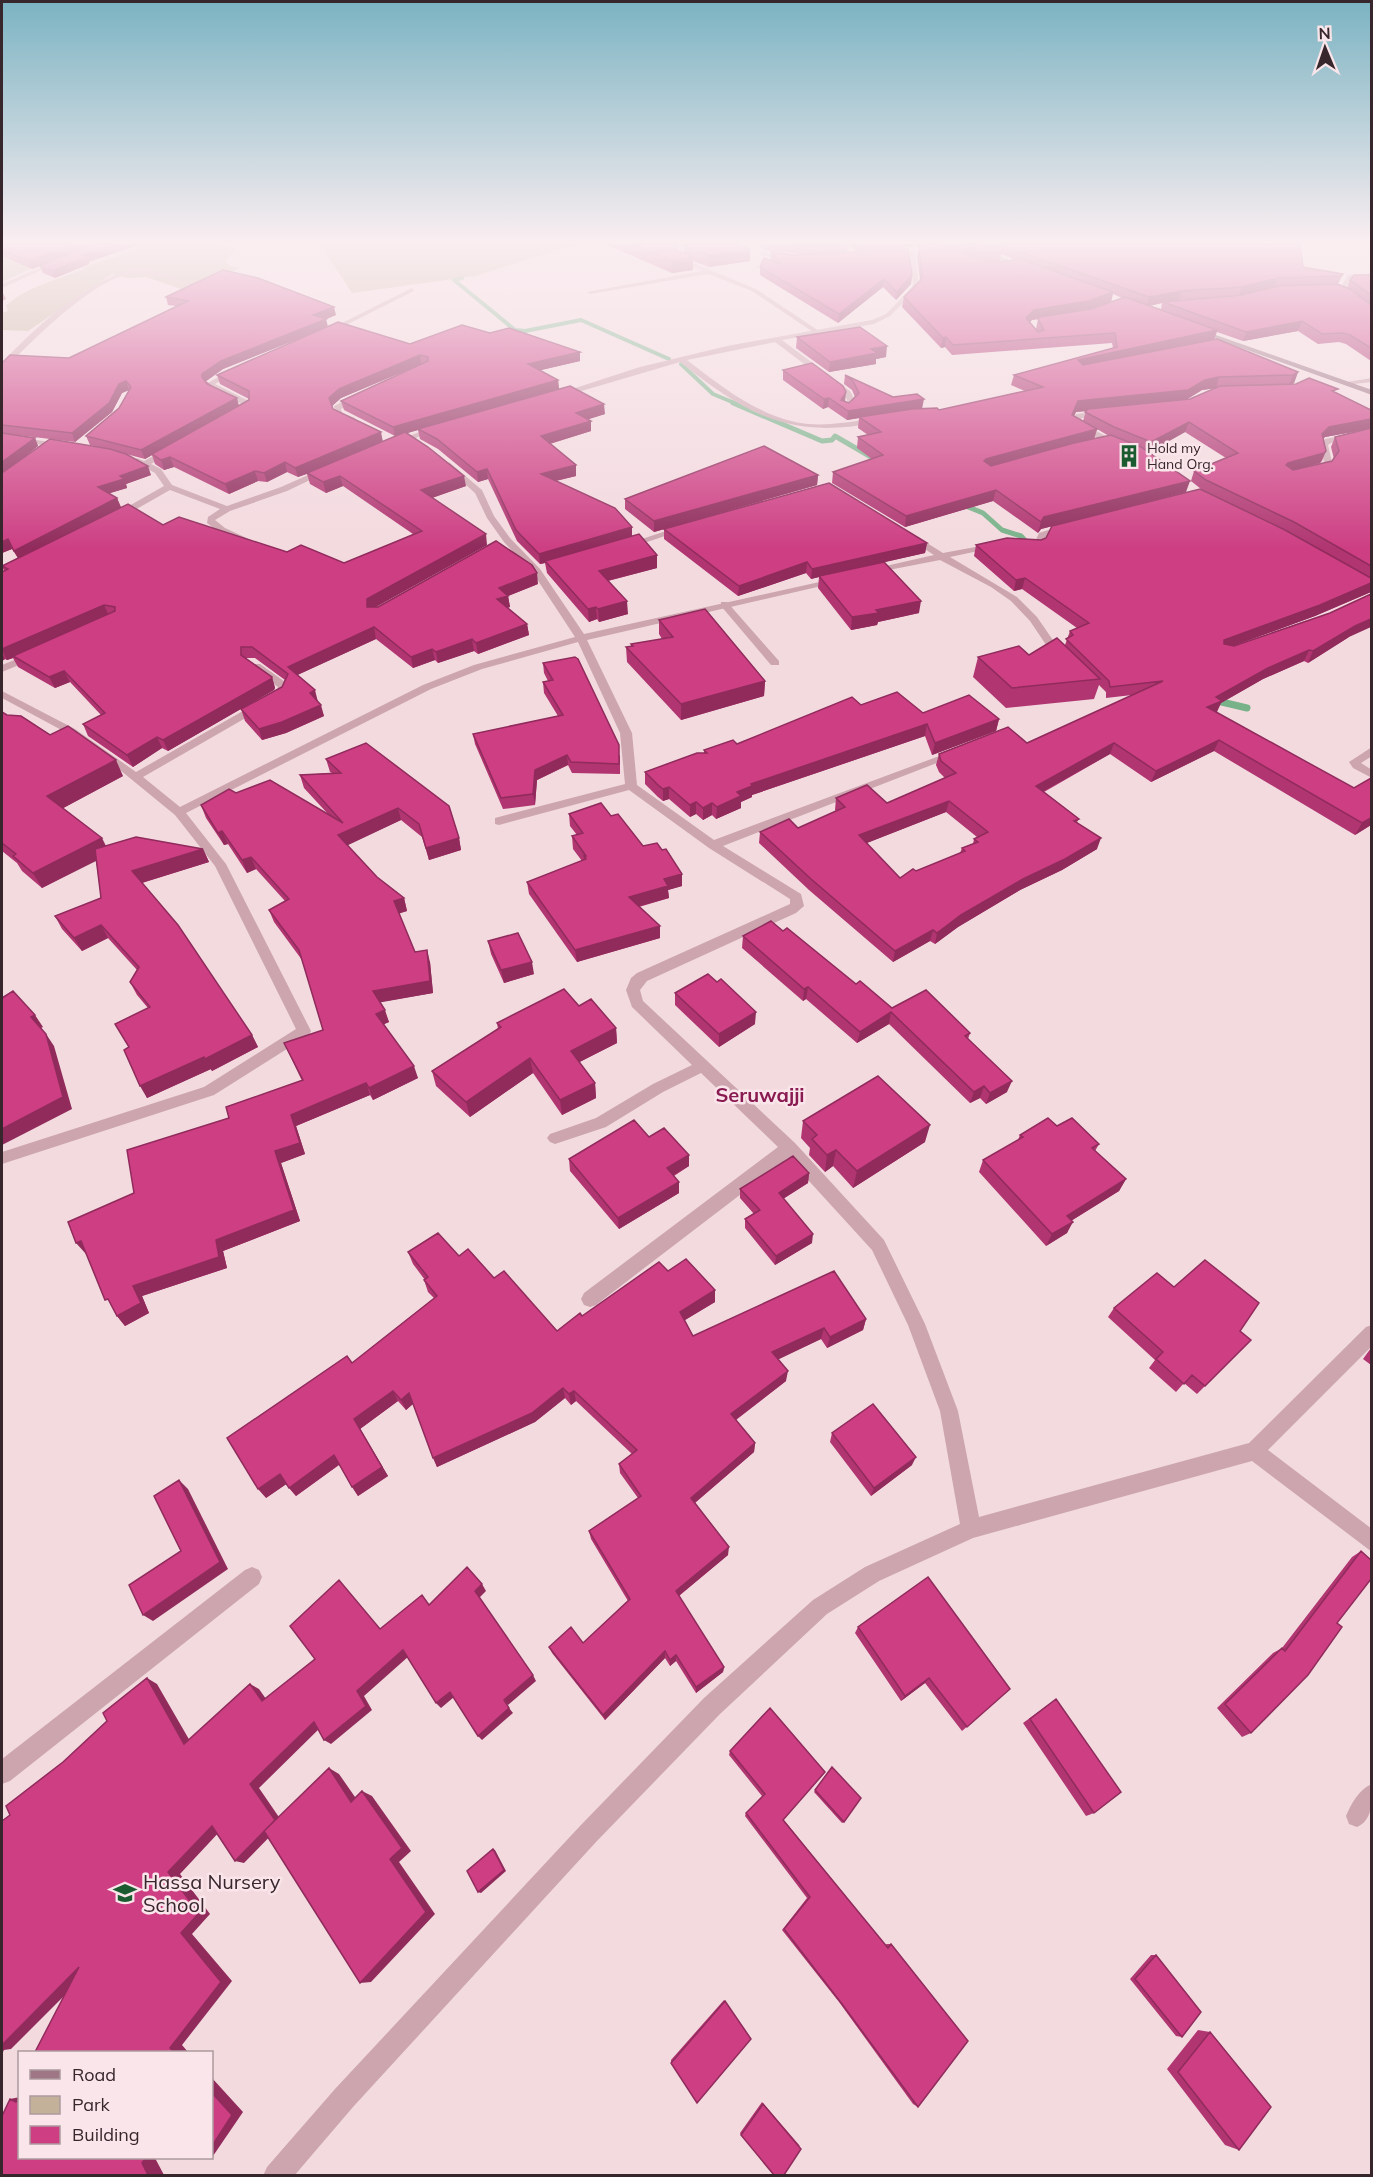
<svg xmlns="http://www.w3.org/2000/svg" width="1373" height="2177" viewBox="0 0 1373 2177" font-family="Mulish,sans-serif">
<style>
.green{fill:#c3b299}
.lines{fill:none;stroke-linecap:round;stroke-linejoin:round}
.stream-far2{stroke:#77b289;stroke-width:4}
.stream-far1{stroke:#77b289;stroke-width:5}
.stream{stroke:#77b289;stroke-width:7}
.lane{fill:#cca5af;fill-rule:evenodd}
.street{fill:#cca5af;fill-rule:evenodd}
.secondary{fill:#9f7685;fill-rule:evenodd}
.wall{fill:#b03571;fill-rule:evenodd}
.shaded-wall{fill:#902b5c}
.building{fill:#cd3e83;stroke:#902b5c;stroke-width:1.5;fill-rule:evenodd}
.labels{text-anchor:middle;stroke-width:5;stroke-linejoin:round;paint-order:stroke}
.far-poi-label{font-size:14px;fill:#37272d;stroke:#fae6ea;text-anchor:start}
.quarter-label{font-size:20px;font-weight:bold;fill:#8a1b52;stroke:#fae6ea}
.near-poi-label{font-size:20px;fill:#37272d;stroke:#fae6ea;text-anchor:start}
</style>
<rect width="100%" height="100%" fill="#f3dadf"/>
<path class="green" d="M 144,244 L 215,244 L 238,249 L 225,261 L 230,266 L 240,268 L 190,292 L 146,277 L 127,278 L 112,274 L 28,331 L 2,330 L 2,313 L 8,311 L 6,306 C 23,288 60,279 84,269 L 82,268 L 135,250 Z
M 320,244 L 577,244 L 475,276 L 352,293 Z
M 2,253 L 43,263 L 2,282 Z"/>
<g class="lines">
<path class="stream-far2" d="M 462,278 L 454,280 L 515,330 L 525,331 L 581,320 L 669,359
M 681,364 L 713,394 L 737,404"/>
<path class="stream-far1" d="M 733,403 L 822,441 L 832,440 L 835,436 L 883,464
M 961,504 L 983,513 L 1002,530 L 1021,536 L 1032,548"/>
<path class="stream" d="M 1209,699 L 1247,708"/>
<path class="lane" d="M 679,244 L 685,244 L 681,258 L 756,289 L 822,333 L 816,334 L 752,291 L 708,274 L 590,294 L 587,292 L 702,271 L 676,260 Z
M 1372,378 L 1372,382 L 1345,385 L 1341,383 Z
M 721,602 L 727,602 L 779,661 L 779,665 L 771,665 L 721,606 Z
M 1372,747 L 1372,756 L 1361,763 L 1372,770 L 1372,778 L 1353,768 L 1349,762 Z
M 1372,1784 C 1372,1802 1373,1820 1357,1827 L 1349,1824 L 1346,1816 C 1351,1804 1359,1789 1372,1784 Z"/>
<path class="street" d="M 912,251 L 915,253 L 919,284 L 916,290 L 890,316 L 874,324 L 782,340 L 850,391 L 856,402 L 849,410 L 842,408 L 848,402 L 844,394 L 775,342 L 687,360 C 723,388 762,419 808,424 C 831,426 854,421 877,418 L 881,420 L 880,422 C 790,440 749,416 680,362 L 561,397 L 554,395 L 640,367 L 727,346 L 872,320 L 886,314 L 911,288 L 913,284 L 909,253 Z
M 762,252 L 789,257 L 792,259 L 789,261 L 760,255 Z
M 57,260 L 62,261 L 2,288 L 2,284 Z
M 129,270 L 153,270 L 204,287 L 199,288 C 177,281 155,272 132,274 C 97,276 29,343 5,369 L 2,369 L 2,363 C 33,329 84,283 129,270 Z
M 1372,273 L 1372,277 L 1352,278 L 1346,288 L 1326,292 L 1323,290 L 1342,285 L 1348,275 Z
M 412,288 L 414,291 L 328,334 L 322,333 Z
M 234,368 L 237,372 L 215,384 L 251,402 L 247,413 L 237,416 L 233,414 L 244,405 L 211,390 L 206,384 Z
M 358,394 L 365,396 L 341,409 L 342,413 L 355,418 L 355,422 L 336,416 L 334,406 Z
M 1104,411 L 1107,411 L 1107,415 L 1082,418 L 1079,422 L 1121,444 L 1121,448 L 1115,448 L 1070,423 L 1076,414 Z
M 433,427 L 440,429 L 394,446 L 387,444 Z
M 1372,430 L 1372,435 L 1331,443 L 1328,445 L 1332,462 L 1327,469 L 1311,473 L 1307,470 L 1321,465 L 1324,462 L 1320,444 L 1325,439 Z
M 2,435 L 64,444 L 68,446 L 64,448 L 2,439 Z
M 168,448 L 175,450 L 151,464 L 161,469 L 172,485 L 227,506 L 281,487 L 324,468 L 331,470 L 287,491 L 230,511 L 215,520 L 225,528 L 253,541 L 253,545 L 250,546 L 219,532 L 207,523 L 208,517 L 220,509 L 170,490 L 119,519 L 113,519 L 113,515 L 164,486 L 155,473 L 133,461 L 137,458 L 144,461 Z
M 449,462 L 482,490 L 494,516 L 510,538 L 540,569 L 584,634 L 842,577 L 842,581 L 839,582 L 587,640 L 632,733 L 637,785 L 714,840 L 950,752 L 954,751 L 960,754 L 723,846 L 801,894 L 804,906 L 796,913 L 647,981 L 640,990 L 643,1001 L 795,1143 L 884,1240 L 925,1324 L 958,1411 L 979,1517 L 1249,1443 L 1366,1327 L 1372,1325 L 1372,1346 L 1268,1450 L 1372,1529 L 1372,1552 L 1252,1461 L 973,1538 L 879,1581 L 827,1614 L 720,1714 L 596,1842 L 353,2107 L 294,2176 L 263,2176 L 267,2167 L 335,2089 L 580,1826 L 704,1698 L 813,1600 L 865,1567 L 960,1524 L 940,1411 L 908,1325 L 872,1250 L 788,1158 L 596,1305 L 590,1307 L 584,1305 L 581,1299 L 584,1293 L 778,1147 L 701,1073 L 663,1092 L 606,1127 L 555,1144 L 550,1142 L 547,1138 L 550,1134 L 596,1118 L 653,1084 L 692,1065 L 632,1007 L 626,990 L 631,978 L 637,973 L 790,904 L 790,899 L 709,848 L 629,790 L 499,825 L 495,824 L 495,818 L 625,784 L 620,733 L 578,642 L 482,669 L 431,689 L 186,813 L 226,864 L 311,1031 L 309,1035 L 214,1095 L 2,1164 L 2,1152 L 204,1087 L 296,1029 L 215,866 L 175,815 L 109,761 L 67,733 L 2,698 L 2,691 L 75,729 L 136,772 L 276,692 L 278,687 L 252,668 L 252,664 L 260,664 L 288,684 L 289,686 L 284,696 L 143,777 L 180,807 L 423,685 L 474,665 L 575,637 L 533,573 L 504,542 L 487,518 L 475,493 L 446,467 L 445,465 Z
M 1067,524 L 1070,525 L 1070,529 L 1046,537 L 1041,548 L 1026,550 L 1021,547 L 1034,544 L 1039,533 Z
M 681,526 L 689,528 L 629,548 L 621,546 Z
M 911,533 L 943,553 L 997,543 L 997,547 L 950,557 L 1017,597 L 1037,617 L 1066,659 L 1065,661 L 1057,661 L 1030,621 L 1011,601 L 991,587 L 940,560 L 868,574 L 868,570 L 934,555 L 908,538 L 908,534 Z
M 34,652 L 39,655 L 38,657 L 2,672 L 2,665 Z
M 252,1567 L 259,1570 L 262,1577 L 259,1584 L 10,1781 L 2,1784 L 2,1759 L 245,1570 Z"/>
<path class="secondary" d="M 958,244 L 966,244 L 1027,267 L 1022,268 Z
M 1196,328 L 1372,390 L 1372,395 L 1194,331 Z"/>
</g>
<path class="wall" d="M 2,244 L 89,262 L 89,264 L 55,278 L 43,273 L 40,266 L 32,269 L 2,256 Z
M 605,244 L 678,244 L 677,250 L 684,253 L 684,244 L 750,261 L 709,267 L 693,261 L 693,270 L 672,273 Z
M 759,244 L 846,244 L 848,245 L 847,252 L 858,252 L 848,244 L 940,244 L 945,246 L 946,244 L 1300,244 L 1303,267 L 1343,274 L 1338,284 L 1347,288 L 1350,280 L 1371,275 L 1371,361 L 1346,344 L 1339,342 L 1318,344 L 1298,331 L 1243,341 L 1217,332 L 1214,339 L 1298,372 L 1294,383 L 1291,385 L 1336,392 L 1371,410 L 1371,592 L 1315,616 L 1233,646 L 1349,637 L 1308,663 L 1304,661 L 1263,679 L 1221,703 L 1216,712 L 1371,825 L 1355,835 L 1214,751 L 1151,782 L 1110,754 L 1044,792 L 1079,819 L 1077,822 L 1097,849 L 1062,870 L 1020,890 L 958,927 L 935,944 L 930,941 L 893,962 L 809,890 L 759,843 L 760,832 L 798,828 L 836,811 L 835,810 L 836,798 L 887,803 L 945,778 L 939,772 L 936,765 L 939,754 L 1027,743 L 1132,695 L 1106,698 L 1106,692 L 1099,685 L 1094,699 L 1006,708 L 973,677 L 978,657 L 1029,655 L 1065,645 L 1070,631 L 1077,628 L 1022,589 L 1014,591 L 974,556 L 976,545 L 1041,540 L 1201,489 L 1191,481 L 1194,471 L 1226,458 L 1185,432 L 1149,452 L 1186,492 L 1041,529 L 1038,533 L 993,501 L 905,527 L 832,483 L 833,472 L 872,459 L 857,448 L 858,437 L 868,435 L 858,428 L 859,418 L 847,420 L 828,407 L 823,409 L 783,380 L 783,370 L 849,403 L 855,397 L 852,390 L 844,384 L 845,375 L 893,397 L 922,409 L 939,410 L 1025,391 L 1011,385 L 1014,375 L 1113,348 L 1112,343 L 952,355 L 945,347 L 941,348 L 902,307 L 904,297 L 920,280 L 917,256 L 919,246 L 924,245 L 877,251 L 912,275 L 911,284 L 896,300 L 883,287 L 838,323 L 760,275 L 760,267 L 772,260 L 771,259 L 771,251 L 792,255 L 818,254 L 803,254 L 764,250 ZM 1001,254 L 1016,260 L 1001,262 L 988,261 L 1000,262 ZM 1113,294 L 1122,298 L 1111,302 ZM 1215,297 L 1171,301 L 1179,300 ZM 1162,303 L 1161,309 L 1150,306 ZM 1038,319 L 1036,329 L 1037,331 L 1030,322 L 1032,320 ZM 1217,388 L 1190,399 L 1186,400 L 1202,390 ZM 1086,411 L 1083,421 L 1074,416 L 1076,412 ZM 1097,429 L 1109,436 L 1094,439 ZM 1367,429 L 1335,437 L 1331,447 L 1334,459 L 1332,461 L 1303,467 L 1320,463 L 1322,461 L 1326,451 L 1323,439 L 1325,437 ZM 946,812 L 977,837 L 974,839 L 973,844 L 962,848 L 960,853 L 900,878 L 866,843 Z
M 166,297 L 336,315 L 326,319 L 327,327 L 410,344 L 490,333 L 580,352 L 580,361 L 540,370 L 558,380 L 559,389 L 605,414 L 588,419 L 591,421 L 591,431 L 550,444 L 576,465 L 576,476 L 556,481 L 632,527 L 632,536 L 657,555 L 657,568 L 608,581 L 628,614 L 599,622 L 597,619 L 589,622 L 547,573 L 545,563 L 540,564 L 517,541 L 488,479 L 478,482 L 438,449 L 420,439 L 418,430 L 406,433 L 466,486 L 432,498 L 487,545 L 376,607 L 538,584 L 508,596 L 510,607 L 507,608 L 527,624 L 529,635 L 478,654 L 474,651 L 438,663 L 435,660 L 413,668 L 376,639 L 297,675 L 318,702 L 324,716 L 286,733 L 262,740 L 245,721 L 241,709 L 282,687 L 285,680 L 255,658 L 246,658 L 272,677 L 275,688 L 274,690 L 168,751 L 162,748 L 133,767 L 88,736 L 83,724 L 101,715 L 70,682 L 55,688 L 18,667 L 13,658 L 7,660 L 5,659 L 2,661 L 2,572 L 4,571 L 2,566 L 18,558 L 12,549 L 2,553 L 2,362 L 69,358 L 176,306 L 168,305 ZM 308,335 L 217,375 L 220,384 L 249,399 L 239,405 L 206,381 L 223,369 ZM 422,364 L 341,401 L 344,410 L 395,436 L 383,442 L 333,409 L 332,406 L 341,398 ZM 129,390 L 119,408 L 86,436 L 90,445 L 98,447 L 20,460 L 38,446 L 35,438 L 17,435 L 75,442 L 112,412 L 122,393 ZM 126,454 L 145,459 L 152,455 L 155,464 L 164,470 L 174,467 L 229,494 L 258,481 L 267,482 L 287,472 L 298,477 L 307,474 L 310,484 L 326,493 L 343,486 L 413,534 L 344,563 L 287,552 L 163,525 L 121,507 L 117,498 L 109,493 L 127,488 L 126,484 L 151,475 Z
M 797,337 L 886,357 L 876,359 L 876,364 L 829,372 L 796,348 Z
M 818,475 L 817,485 L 654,532 L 625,509 L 625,499 Z
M 664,529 L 927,543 L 925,553 L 884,562 L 919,613 L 878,622 L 877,625 L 851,630 L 818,588 L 819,577 L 811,579 L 806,573 L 738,596 L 664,539 Z
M 659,620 L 765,681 L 764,696 L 681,720 L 627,662 L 626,647 L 631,646 L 631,644 L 662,639 L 659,634 Z
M 543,663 L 620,756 L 620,774 L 572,773 L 568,765 L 537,780 L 535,805 L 503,809 L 475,744 L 473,734 L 558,716 L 544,693 L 543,682 L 548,681 L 544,673 Z
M 861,705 L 923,713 L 999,719 L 996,731 L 932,755 L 925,736 L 752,795 L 752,797 L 741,802 L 741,808 L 716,819 L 712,815 L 703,820 L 696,814 L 690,817 L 669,799 L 663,801 L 658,797 L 645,784 L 645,772 L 704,753 L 704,750 L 737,744 Z
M 2,712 L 7,715 L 50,735 L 123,776 L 63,808 L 106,846 L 203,849 L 209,862 L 142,883 L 252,1035 L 258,1047 L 212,1071 L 211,1069 L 147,1098 L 129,1047 L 148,1008 L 137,995 L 130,982 L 137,970 L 108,938 L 82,951 L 62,929 L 55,916 L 101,898 L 96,860 L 42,888 L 22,871 L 17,863 L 2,851 Z
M 326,759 L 459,838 L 461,850 L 429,860 L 422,837 L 401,820 L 347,845 L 377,877 L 404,898 L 407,911 L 399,913 L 415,952 L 430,962 L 433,993 L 380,1002 L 389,1022 L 384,1024 L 418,1078 L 373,1100 L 370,1095 L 296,1126 L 305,1154 L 281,1163 L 300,1221 L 223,1251 L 227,1268 L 142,1296 L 149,1313 L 125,1326 L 117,1316 L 87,1253 L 86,1254 L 134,1193 L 229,1118 L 302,1081 L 284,1043 L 323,1030 L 302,960 L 274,922 L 269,910 L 285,901 L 256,869 L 247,873 L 228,844 L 224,845 L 206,818 L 201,805 L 236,793 L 328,814 L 304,788 L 300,775 L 332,773 L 330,772 Z
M 569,814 L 611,816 L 643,846 L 662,850 L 682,874 L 682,886 L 668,890 L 669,898 L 639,907 L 660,938 L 577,962 L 529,894 L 527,882 L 582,861 L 573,849 L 572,836 L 577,835 L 570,826 Z
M 783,931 L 856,984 L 892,1008 L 970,1033 L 968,1039 L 1007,1092 L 986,1104 L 980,1098 L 970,1103 L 889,1024 L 857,1043 L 806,999 L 803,1001 L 742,948 L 743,936 Z
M 488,941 L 534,974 L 504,983 L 491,954 Z
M 717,982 L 755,1024 L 719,1047 L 675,1005 L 675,993 Z
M 579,1006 L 616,1028 L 617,1043 L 579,1062 L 595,1083 L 596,1098 L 562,1115 L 533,1073 L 470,1117 L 436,1086 L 432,1071 L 498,1029 L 497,1023 Z
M 803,1121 L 925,1142 L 853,1188 L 833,1166 L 825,1172 L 809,1155 L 810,1148 L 801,1138 Z
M 1057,1126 L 1099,1144 L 1095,1151 L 1126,1179 L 1119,1191 L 1071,1221 L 1067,1233 L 1046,1246 L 979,1172 L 983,1160 L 1018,1140 L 1020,1135 Z
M 649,1137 L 689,1155 L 689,1166 L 674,1176 L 679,1193 L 619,1229 L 570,1171 L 569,1159 Z
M 809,1173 L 808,1183 L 783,1199 L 812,1243 L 775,1265 L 745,1228 L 745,1219 L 754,1214 L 740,1198 L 740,1189 Z
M 408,1252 L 459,1256 L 494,1278 L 557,1331 L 582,1316 L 668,1271 L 715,1290 L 715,1302 L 685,1320 L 693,1336 L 866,1319 L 863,1330 L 827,1348 L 821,1339 L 778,1359 L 786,1381 L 736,1420 L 755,1443 L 754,1452 L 695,1503 L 728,1555 L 679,1596 L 724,1667 L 723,1672 L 696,1693 L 676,1661 L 670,1666 L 665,1658 L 605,1720 L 552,1653 L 549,1647 L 583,1643 L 628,1601 L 591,1539 L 589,1531 L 638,1498 L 620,1473 L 619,1464 L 632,1454 L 576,1401 L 571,1405 L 565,1398 L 535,1422 L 437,1467 L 413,1404 L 406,1410 L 398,1401 L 360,1429 L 388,1476 L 358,1496 L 339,1465 L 296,1496 L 286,1484 L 266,1498 L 352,1363 L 434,1298 L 428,1292 L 424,1280 L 425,1280 L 413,1264 Z
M 1174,1287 L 1240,1331 L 1251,1340 L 1197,1394 L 1184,1383 L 1176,1392 L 1149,1368 L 1155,1360 L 1108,1317 L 1114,1308 Z
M 1371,1348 L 1371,1365 L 1363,1359 Z
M 832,1433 L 912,1465 L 871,1496 L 830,1442 Z
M 1361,1551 L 1251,1733 L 1242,1737 L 1217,1708 L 1273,1653 L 1282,1648 L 1352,1557 Z
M 858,1627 L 1010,1689 L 962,1731 L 925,1683 L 901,1701 L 855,1633 Z
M 1049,1704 L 1094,1813 L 1086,1816 L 1023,1723 Z
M 770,1708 L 784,1820 L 885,1945 L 887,1944 L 891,1944 L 918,2107 L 913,2104 L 839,2002 L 782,1930 L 807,1898 L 745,1816 L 746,1813 L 762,1796 L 729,1755 L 730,1751 Z
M 832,1767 L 844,1822 L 842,1823 L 814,1792 Z
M 1151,1955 L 1156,1955 L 1182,2037 L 1176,2036 L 1130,1979 Z
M 724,2000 L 751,2039 L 671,2063 L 671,2060 Z
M 1198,2030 L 1210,2032 L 1239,2150 L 1225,2145 L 1167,2069 Z
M 762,2102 L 800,2146 L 741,2135 L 740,2133 Z"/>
<path class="shaded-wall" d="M 72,244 L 93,244 L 32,269 L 29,261 Z
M 117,244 L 141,244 L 89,262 L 89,264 L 55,278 L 52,271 L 82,255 Z
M 675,244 L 678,244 L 674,260 L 693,257 L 693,270 L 672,273 L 672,260 Z
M 861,244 L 930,244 L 860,253 Z
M 750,249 L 750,261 L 709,267 L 709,255 Z
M 912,275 L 911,284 L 896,300 L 897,292 Z
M 1278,278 L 1275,287 L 1239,296 L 1242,287 Z
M 884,279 L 883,287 L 838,323 L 839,314 Z
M 2,291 L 6,299 L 2,301 Z
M 1181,291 L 1179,300 L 1164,303 L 1163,302 L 1162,303 L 1146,306 L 1149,297 Z
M 1113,292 L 1111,302 L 1086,311 L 1032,320 L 1024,328 L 1026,318 L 1034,310 Z
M 334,307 L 336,315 L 315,324 L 313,315 Z
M 326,319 L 328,327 L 223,369 L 205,382 L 202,377 L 202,374 L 221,361 Z
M 1302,321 L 1298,331 L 1243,341 L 1246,332 Z
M 1217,330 L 1214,340 L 1075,370 L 1078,360 Z
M 946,337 L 945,347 L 941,348 L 943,338 Z
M 887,346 L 886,357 L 876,359 L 876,364 L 829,372 L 830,362 L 871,349 Z
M 580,352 L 580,361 L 529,373 L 528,364 Z
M 420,355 L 421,364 L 341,398 L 331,407 L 329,398 L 339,389 Z
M 1298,372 L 1294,383 L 1289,386 L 1293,375 Z
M 1219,377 L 1216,388 L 1202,390 L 1184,401 L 1076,412 L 1069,426 L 1072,415 L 1078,401 Z
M 558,380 L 559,389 L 418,429 L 418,430 L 395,437 L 393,427 Z
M 126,381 L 129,390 L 122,393 L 112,412 L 75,442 L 72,433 L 119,384 Z
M 846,392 L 845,402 L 841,400 Z
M 237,398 L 239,406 L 145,459 L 141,450 Z
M 829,398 L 828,407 L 823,409 L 824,399 Z
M 924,399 L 922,409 L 859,417 L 859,418 L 847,420 L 848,411 Z
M 604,404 L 605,414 L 577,423 L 576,413 Z
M 1371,419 L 1371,429 L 1325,437 L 1318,444 L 1322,434 L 1329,427 Z
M 591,421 L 591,431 L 542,446 L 541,436 Z
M 1189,422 L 1185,432 L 1148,453 L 1151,442 Z
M 1097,429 L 1094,439 L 983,470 L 984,461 L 986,459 Z
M 381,432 L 383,442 L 298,477 L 295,468 Z
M 35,438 L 38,446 L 2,475 L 2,462 Z
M 1326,451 L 1320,463 L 1283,473 L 1282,475 L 1288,463 Z
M 170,457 L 174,467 L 164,470 L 161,460 Z
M 285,462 L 287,472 L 267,482 L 264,473 Z
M 576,465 L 576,476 L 542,484 L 541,474 Z
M 148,466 L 151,475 L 126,484 L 127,488 L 101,496 L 98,487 L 120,476 Z
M 487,469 L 488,479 L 478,482 L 477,472 Z
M 255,471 L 258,481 L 229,494 L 225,484 Z
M 818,475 L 817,485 L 654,532 L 654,521 Z
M 340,476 L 343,486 L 326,493 L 323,482 Z
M 464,476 L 466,486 L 423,501 L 421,490 Z
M 1190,481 L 1186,492 L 1041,529 L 1038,533 L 1041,522 L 1044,517 Z
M 996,490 L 993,501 L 905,527 L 906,516 Z
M 117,498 L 121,508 L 19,560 L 14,551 Z
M 632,527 L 632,538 L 545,561 L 545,563 L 540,564 L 539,554 Z
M 486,534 L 487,545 L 370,610 L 367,607 L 367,599 Z
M 8,539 L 12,549 L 2,553 L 2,542 Z
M 927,543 L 925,553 L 820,577 L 819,576 L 819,577 L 811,579 L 812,569 Z
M 657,555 L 657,568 L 599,583 L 599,571 Z
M 807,562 L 806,573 L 738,596 L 739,586 Z
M 537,573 L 538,584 L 508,596 L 510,607 L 499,610 L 497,599 L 499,588 Z
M 1025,578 L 1022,589 L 1014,591 L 1016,580 Z
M 1371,583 L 1371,592 L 1315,616 L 1219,651 L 1224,640 Z
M 627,601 L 628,614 L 599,622 L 598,609 Z
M 921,601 L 919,613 L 878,622 L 877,625 L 851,630 L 852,617 L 876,610 Z
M 104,605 L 109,616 L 13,656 L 13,658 L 7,660 L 2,650 L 2,649 Z
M 596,607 L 597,619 L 589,622 L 588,609 Z
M 1371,619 L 1371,627 L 1349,637 L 1308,663 L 1313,651 L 1355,626 Z
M 527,624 L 529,635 L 478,654 L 476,643 Z
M 374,627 L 376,639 L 291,678 L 288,667 Z
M 472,639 L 474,651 L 438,663 L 436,652 Z
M 432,649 L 435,660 L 413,668 L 411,657 Z
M 1309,650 L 1304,661 L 1263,679 L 1221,703 L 1217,712 L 1202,718 L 1207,707 L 1216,697 L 1268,668 Z
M 2,653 L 5,659 L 2,661 Z
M 64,671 L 70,682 L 55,688 L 49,677 Z
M 272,677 L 275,688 L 274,690 L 168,751 L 163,740 Z
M 765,681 L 764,696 L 681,720 L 681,704 Z
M 315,690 L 318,702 L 310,693 Z
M 321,705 L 324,716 L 286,733 L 262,740 L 259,729 Z
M 999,719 L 996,731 L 932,755 L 935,743 Z
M 927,724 L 925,736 L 752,795 L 752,797 L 741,802 L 741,808 L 716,819 L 717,807 L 737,792 L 751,784 Z
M 157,737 L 162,748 L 133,767 L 127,755 Z
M 1219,740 L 1214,751 L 1151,782 L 1156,771 Z
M 1114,743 L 1110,754 L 1033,797 L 1036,786 Z
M 567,755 L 568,765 L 537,780 L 535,805 L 533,794 L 535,770 Z
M 116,760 L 123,776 L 56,812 L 47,796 Z
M 669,787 L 669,799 L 663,801 L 663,789 Z
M 949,801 L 946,812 L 857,847 L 859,835 Z
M 696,802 L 696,814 L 690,817 L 690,805 Z
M 712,803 L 712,815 L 703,820 L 703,808 Z
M 398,808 L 401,820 L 342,848 L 338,835 Z
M 1371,818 L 1371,825 L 1355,835 L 1362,823 Z
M 222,831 L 228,844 L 224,845 L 218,833 Z
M 102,838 L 110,854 L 42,888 L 33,873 Z
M 459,838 L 461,850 L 429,860 L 426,848 Z
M 1101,838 L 1097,849 L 1062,870 L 1020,890 L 958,927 L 935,944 L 937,933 L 961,915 L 1023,879 Z
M 203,849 L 209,862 L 138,884 L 132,871 Z
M 251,857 L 256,869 L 247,873 L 242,860 Z
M 682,874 L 682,886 L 668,890 L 669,898 L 629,909 L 629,897 L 664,879 Z
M 404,898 L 407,911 L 398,914 L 394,901 Z
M 101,925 L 108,938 L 82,951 L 74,938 Z
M 660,926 L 660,938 L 577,962 L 575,950 Z
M 933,930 L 930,941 L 893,962 L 895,951 Z
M 427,950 L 430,962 L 433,993 L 377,1003 L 373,991 Z
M 532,962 L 534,974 L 504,983 L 501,970 Z
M 808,987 L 806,999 L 803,1001 L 804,989 Z
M 385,1010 L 389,1022 L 380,1026 L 376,1014 Z
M 756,1012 L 755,1024 L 719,1047 L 719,1034 Z
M 891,1012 L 889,1024 L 857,1043 L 860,1032 Z
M 35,1015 L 43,1027 L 39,1029 L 31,1017 Z
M 616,1028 L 617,1043 L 572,1066 L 571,1051 Z
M 46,1034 L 54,1046 L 72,1109 L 2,1145 L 2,1129 Z
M 252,1035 L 258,1047 L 212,1071 L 205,1059 Z
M 204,1057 L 211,1069 L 147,1098 L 140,1086 Z
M 530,1058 L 533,1073 L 470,1117 L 466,1102 Z
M 414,1066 L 418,1078 L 373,1100 L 369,1088 Z
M 1012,1081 L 1007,1092 L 986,1104 L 990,1093 Z
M 366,1083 L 370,1095 L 296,1126 L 305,1154 L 281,1163 L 300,1221 L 223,1251 L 227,1268 L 142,1296 L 149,1313 L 125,1326 L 117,1316 L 133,1286 L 216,1240 L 275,1151 L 291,1115 Z
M 595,1083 L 596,1098 L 562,1115 L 560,1100 Z
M 984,1086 L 980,1098 L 970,1103 L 974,1092 Z
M 930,1125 L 925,1142 L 853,1188 L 857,1171 Z
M 836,1150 L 833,1166 L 825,1172 L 827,1155 Z
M 689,1155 L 689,1166 L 667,1179 L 667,1168 Z
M 809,1173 L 808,1183 L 778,1202 L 779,1193 Z
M 1126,1179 L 1119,1191 L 1061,1227 L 1067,1216 Z
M 679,1182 L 679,1193 L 619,1229 L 618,1218 Z
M 1073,1222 L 1067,1233 L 1046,1246 L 1052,1234 Z
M 813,1234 L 812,1243 L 775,1265 L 776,1256 Z
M 81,1241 L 91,1251 L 86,1254 L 76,1243 Z
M 715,1290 L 715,1302 L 680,1323 L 680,1312 Z
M 866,1319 L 863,1330 L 827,1348 L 830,1337 Z
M 824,1328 L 821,1339 L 771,1363 L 772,1352 Z
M 788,1371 L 786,1381 L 730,1424 L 731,1414 Z
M 563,1388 L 565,1398 L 535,1422 L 437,1467 L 433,1458 Z
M 393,1391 L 398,1401 L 360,1429 L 388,1476 L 358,1496 L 352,1487 L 354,1419 Z
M 574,1391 L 576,1401 L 571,1405 L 569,1394 Z
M 409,1393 L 414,1403 L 406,1410 L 401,1400 Z
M 755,1443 L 754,1452 L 691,1506 L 691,1498 Z
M 334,1455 L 340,1464 L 296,1496 L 289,1488 Z
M 916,1457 L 912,1465 L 871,1496 L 874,1488 Z
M 280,1474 L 288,1483 L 266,1498 L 258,1489 Z
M 179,1480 L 188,1489 L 228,1569 L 153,1621 L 143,1615 L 220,1562 Z
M 729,1547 L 728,1555 L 676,1598 L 676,1591 Z
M 482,1584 L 486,1591 L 479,1598 L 475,1591 Z
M 403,1650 L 409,1656 L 364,1696 L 372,1710 L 331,1744 L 324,1740 L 357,1691 Z
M 665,1651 L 665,1658 L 605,1720 L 603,1715 Z
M 676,1655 L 676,1661 L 670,1666 L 670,1660 Z
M 724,1667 L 723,1672 L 696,1693 L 696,1687 Z
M 533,1675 L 536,1681 L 508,1705 L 504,1700 Z
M 147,1678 L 157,1684 L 194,1748 L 184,1744 Z
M 929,1678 L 925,1683 L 901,1701 L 905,1696 Z
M 250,1684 L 259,1689 L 271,1706 L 262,1701 Z
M 450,1692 L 454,1697 L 441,1708 L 436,1703 Z
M 509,1708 L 513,1713 L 482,1740 L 478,1736 Z
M 314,1722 L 321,1727 L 259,1788 L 283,1823 L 244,1863 L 235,1861 L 250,1784 Z
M 329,1768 L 339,1774 L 362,1807 L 351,1802 Z
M 362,1791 L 372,1796 L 411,1851 L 399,1862 L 435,1914 L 371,1982 L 360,1983 Z
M 212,1826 L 222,1829 L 180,1874 L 210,1914 L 192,1934 L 232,1981 L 182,2045 L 188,2052 L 174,2052 L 170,2048 L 181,1933 L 168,1872 Z
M 493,1849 L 495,1850 L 506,1871 L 481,1893 L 478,1892 Z
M 79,1967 L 93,1967 L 11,2049 L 4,2050 L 2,2054 L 2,2045 Z
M 212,2078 L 243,2112 L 213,2156 L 212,2157 Z
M 20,2097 L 16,2102 L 10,2099 Z
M 146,2157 L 156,2157 L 155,2158 L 164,2175 L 148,2175 L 142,2163 Z"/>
<path class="building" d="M 2,244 L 72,244 L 29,261 L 2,250 Z
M 92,244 L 117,244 L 82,255 L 87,257 L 52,271 L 40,266 Z
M 633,244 L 675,244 L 674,249 L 693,257 L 672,260 Z
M 684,244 L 734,244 L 750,249 L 709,255 L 684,245 Z
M 792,244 L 846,244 L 848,245 L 803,245 Z
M 927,244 L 940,244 L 988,261 L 1001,262 L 1020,259 L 1113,292 L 1089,301 L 1034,310 L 1026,318 L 1038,332 L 1044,330 L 1038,319 L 1040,317 L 1091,309 L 1125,297 L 1217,330 L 1078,360 L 1083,365 L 1217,339 L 1298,372 L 1293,375 L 1219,377 L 1205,380 L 1188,390 L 1078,401 L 1072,415 L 1097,429 L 986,459 L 984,461 L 991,466 L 1074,443 L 1111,435 L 1141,447 L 1190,481 L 1044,517 L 1041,522 L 996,490 L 906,516 L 833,472 L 883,455 L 858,437 L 881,432 L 859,417 L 912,409 L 937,408 L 939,410 L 1043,387 L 1014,375 L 1117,347 L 1115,333 L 953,345 L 946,337 L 943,338 L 904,297 L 920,281 L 922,275 L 919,246 Z
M 963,244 L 977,244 L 1001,253 L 986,252 Z
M 998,244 L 1300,244 L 1303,267 L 1343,274 L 1341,276 L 1278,278 L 1242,287 L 1181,291 L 1149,297 Z
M 908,249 L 912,275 L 897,292 L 884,279 L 839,314 L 760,267 L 764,258 L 781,264 L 771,251 L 792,255 Z
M 223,270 L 258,278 L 334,307 L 313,315 L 326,319 L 221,361 L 202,374 L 202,377 L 207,384 L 237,398 L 141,450 L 86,436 L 119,408 L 131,387 L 126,381 L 119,384 L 109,403 L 72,433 L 2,425 L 2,362 L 3,362 L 10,355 L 69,358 L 188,301 L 166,297 Z
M 1354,275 L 1371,275 L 1371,295 L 1350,280 Z
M 1337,284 L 1350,289 L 1371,305 L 1371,348 L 1350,335 L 1343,333 L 1322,334 L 1302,321 L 1246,332 L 1163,302 L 1242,295 L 1279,286 Z
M 338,322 L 410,344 L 462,325 L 490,333 L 509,328 L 580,352 L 528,364 L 558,380 L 393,427 L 341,401 L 428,361 L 428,357 L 420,355 L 339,389 L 329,398 L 333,409 L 381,432 L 295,468 L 285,462 L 264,473 L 255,471 L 225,484 L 170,457 L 161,460 L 152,454 L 249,400 L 249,391 L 217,375 Z
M 860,327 L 887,346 L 871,349 L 877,353 L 830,362 L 797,337 Z
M 812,363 L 843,386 L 846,392 L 841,400 L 849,403 L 859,393 L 853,381 L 845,375 L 893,397 L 917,394 L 924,399 L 848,411 L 829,398 L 824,399 L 783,370 Z
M 1309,378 L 1338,389 L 1332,391 L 1371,410 L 1371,419 L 1329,427 L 1322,434 L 1326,451 L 1324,453 L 1288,463 L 1286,465 L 1293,470 L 1332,461 L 1339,451 L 1335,437 L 1371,428 L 1371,566 L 1294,522 L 1206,480 L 1194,471 L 1238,453 L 1189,422 L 1151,442 L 1114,427 L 1085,412 L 1088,409 L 1190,399 L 1220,386 L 1296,384 Z
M 570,386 L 604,404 L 576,413 L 591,421 L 541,436 L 576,465 L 541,474 L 615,508 L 632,527 L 539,554 L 516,530 L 487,469 L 477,472 L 437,439 L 418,429 Z
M 405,432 L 428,447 L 464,476 L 421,490 L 486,534 L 367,599 L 367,607 L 378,607 L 496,541 L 532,565 L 537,573 L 499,588 L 508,596 L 497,599 L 527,624 L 476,643 L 472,639 L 436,652 L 432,649 L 411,657 L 374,627 L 288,667 L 315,690 L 310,693 L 321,705 L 282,722 L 259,729 L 241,709 L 282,687 L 288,674 L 252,647 L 241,647 L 241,655 L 272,677 L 271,679 L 163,740 L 157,737 L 127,755 L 83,724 L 105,713 L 64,671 L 49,677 L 13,656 L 115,611 L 115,607 L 104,605 L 2,649 L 2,572 L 8,569 L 2,566 L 128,504 L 163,525 L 179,517 L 287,552 L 301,545 L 344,563 L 422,531 L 340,476 L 323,482 L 307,473 Z
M 2,433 L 35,438 L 2,462 Z
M 50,439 L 110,449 L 126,454 L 148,466 L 120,476 L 124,479 L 98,487 L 117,498 L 14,551 L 8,539 L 2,542 L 2,473 Z
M 764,446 L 818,475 L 654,521 L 625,499 Z
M 829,483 L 927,543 L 812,569 L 807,562 L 739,586 L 664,529 Z
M 1200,489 L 1285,530 L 1371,578 L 1371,583 L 1320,605 L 1224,640 L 1224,644 L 1234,646 L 1330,613 L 1371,594 L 1371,619 L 1355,626 L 1313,651 L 1309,650 L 1268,668 L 1216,697 L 1222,701 L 1207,707 L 1354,788 L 1371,778 L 1371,818 L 1362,823 L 1219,740 L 1156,771 L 1114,743 L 1036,786 L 1079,819 L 1074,821 L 1101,838 L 1065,859 L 1023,879 L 961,915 L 937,933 L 933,930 L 895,951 L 811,879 L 760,832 L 789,819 L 798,828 L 845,807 L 836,798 L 867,785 L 887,803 L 956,773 L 941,761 L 939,754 L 1008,727 L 1027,743 L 1163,681 L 1110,687 L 1109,681 L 1066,639 L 1073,635 L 1070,631 L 1089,623 L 1025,578 L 1016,580 L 976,545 L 1007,538 L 1041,540 L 1046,538 L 1052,526 ZM 949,801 L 988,832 L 974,839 L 978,842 L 962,848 L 965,851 L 916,871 L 913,869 L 900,878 L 859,835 Z
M 639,534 L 657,555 L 599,571 L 627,601 L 598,609 L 596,607 L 588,609 L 545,561 Z
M 884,562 L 921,601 L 876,610 L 879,613 L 852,617 L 819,576 Z
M 705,609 L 765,681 L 681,704 L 626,647 L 633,646 L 631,644 L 673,637 L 659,620 Z
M 1057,638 L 1100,679 L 1012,688 L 978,657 L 1019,646 L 1029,655 Z
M 575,657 L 578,659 L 619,745 L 619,764 L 571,762 L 567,755 L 535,770 L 533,794 L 501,798 L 473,734 L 563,715 L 543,682 L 553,680 L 543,663 Z
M 897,692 L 923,713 L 969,695 L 999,719 L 935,743 L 927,724 L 751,784 L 752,786 L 737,792 L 741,796 L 717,807 L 712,803 L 703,808 L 696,802 L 690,805 L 669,787 L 663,789 L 658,785 L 645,772 L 697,753 L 707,753 L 704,750 L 733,740 L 737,744 L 852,697 L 861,705 Z
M 2,712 L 7,715 L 21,716 L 50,735 L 68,726 L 116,760 L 47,796 L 102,838 L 33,873 L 13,856 L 16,854 L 2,843 Z
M 366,743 L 449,806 L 459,838 L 426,848 L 419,824 L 398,808 L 338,835 L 377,877 L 404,898 L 394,901 L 415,952 L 427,950 L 430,981 L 373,991 L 385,1010 L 376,1014 L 414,1066 L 369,1088 L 366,1083 L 291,1115 L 300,1143 L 275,1151 L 294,1210 L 216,1240 L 219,1257 L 133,1286 L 141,1303 L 117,1316 L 108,1299 L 105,1300 L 81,1241 L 76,1243 L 68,1222 L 134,1193 L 127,1150 L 229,1118 L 226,1107 L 303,1080 L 284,1043 L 323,1030 L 299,950 L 269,910 L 289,899 L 251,857 L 242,860 L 222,831 L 218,833 L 201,805 L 229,789 L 236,793 L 270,780 L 343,823 L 300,775 L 341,773 L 326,759 Z
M 601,803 L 611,816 L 618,814 L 643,846 L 657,843 L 662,850 L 666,849 L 682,874 L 664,879 L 668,886 L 629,897 L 660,926 L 575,950 L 527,882 L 586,859 L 584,856 L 586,856 L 572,836 L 583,833 L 569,814 Z
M 136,837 L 203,849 L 132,871 L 178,925 L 252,1035 L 205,1059 L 204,1057 L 140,1086 L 124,1050 L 129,1047 L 115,1024 L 150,1007 L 130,982 L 139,967 L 101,925 L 74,938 L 55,916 L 101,898 L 95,849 Z
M 771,921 L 783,931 L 787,928 L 856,984 L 860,981 L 892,1008 L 926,990 L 970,1033 L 965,1036 L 1012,1081 L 990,1093 L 984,1086 L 974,1092 L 891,1012 L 860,1032 L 808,987 L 804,989 L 743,936 Z
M 518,933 L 532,962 L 501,970 L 488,941 Z
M 708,974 L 717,982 L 721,979 L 756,1012 L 719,1034 L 675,993 Z
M 564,989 L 579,1006 L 591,999 L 616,1028 L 571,1051 L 595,1083 L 560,1100 L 530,1058 L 466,1102 L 432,1071 L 501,1027 L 497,1023 Z
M 13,991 L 35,1015 L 31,1017 L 46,1034 L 63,1097 L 2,1129 L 2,998 Z
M 878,1076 L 930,1125 L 857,1171 L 836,1150 L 827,1155 L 812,1139 L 817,1135 L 803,1121 Z
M 1048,1118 L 1057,1126 L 1072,1118 L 1099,1144 L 1092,1148 L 1126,1179 L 1067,1216 L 1073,1222 L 1052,1234 L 983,1160 L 1023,1137 L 1020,1135 Z
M 634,1120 L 649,1137 L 664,1128 L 689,1155 L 667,1168 L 679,1182 L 618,1218 L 569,1159 Z
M 793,1156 L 809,1173 L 779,1193 L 813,1234 L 776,1256 L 745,1219 L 760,1210 L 740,1189 Z
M 438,1233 L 459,1256 L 468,1249 L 494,1278 L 504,1271 L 557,1331 L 580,1313 L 582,1316 L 659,1262 L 668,1271 L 686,1259 L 715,1290 L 680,1312 L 693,1336 L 834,1271 L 866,1319 L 830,1337 L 824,1328 L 772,1352 L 788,1371 L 731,1414 L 755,1443 L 691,1498 L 729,1547 L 676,1591 L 724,1667 L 696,1687 L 676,1655 L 670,1660 L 665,1651 L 603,1715 L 549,1647 L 571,1627 L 583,1643 L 630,1599 L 589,1531 L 641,1496 L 619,1464 L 637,1450 L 574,1391 L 569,1394 L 563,1388 L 532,1413 L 433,1458 L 409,1393 L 401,1400 L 393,1391 L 354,1419 L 382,1467 L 352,1487 L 334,1455 L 289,1488 L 280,1474 L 258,1489 L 227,1438 L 347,1356 L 352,1363 L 437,1296 L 424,1280 L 428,1277 L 408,1252 Z
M 1205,1260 L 1259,1303 L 1240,1331 L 1251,1340 L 1205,1386 L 1192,1375 L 1184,1384 L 1156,1359 L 1163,1352 L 1114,1308 L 1157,1273 L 1174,1287 Z
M 873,1404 L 916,1457 L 874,1488 L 832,1433 Z
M 179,1480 L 220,1562 L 143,1615 L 129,1585 L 181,1551 L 154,1496 Z
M 1361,1551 L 1371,1560 L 1371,1579 L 1337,1623 L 1342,1627 L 1308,1675 L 1251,1733 L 1225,1704 L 1282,1648 L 1285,1651 Z
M 467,1567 L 482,1584 L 475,1591 L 533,1675 L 504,1700 L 509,1708 L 478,1736 L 450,1692 L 436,1703 L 403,1650 L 357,1691 L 366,1706 L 324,1740 L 314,1722 L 250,1784 L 275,1820 L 235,1861 L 212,1826 L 168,1872 L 199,1913 L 181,1933 L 221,1982 L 170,2048 L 174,2052 L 35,2052 L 79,1967 L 2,2045 L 2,1821 L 10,1815 L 6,1806 L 63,1762 L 107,1721 L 103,1713 L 147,1678 L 184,1744 L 250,1684 L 262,1701 L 315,1659 L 290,1626 L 339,1580 L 380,1629 L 422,1595 L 429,1605 Z
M 928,1577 L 1010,1689 L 967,1727 L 929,1678 L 905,1696 L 858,1627 Z
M 1056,1699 L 1121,1792 L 1094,1813 L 1030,1719 Z
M 770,1708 L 825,1772 L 783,1820 L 888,1948 L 891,1944 L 968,2041 L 918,2107 L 842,2004 L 784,1929 L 810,1897 L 746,1813 L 765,1794 L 730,1751 Z
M 832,1767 L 861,1798 L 844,1822 L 815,1790 Z
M 329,1768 L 351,1802 L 362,1791 L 402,1848 L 390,1859 L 426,1912 L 360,1983 L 264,1831 Z
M 493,1849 L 504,1870 L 478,1892 L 467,1871 Z
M 1156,1955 L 1201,2012 L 1182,2037 L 1135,1979 Z
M 725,2001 L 751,2039 L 697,2103 L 671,2063 Z
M 1210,2032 L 1271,2107 L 1239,2150 L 1178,2072 Z
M 212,2093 L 232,2115 L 212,2146 Z
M 20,2097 L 20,2157 L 146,2157 L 142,2163 L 148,2175 L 2,2175 L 2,2116 L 10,2099 L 16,2102 Z
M 763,2104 L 801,2149 L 784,2175 L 774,2175 L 741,2135 Z"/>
<linearGradient id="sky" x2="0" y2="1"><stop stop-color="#7bb3c2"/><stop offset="0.44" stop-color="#faeef1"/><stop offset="1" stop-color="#faeef1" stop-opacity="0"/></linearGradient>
<rect width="1373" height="549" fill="url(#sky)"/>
<defs>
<g id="building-bare" transform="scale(1.8)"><path d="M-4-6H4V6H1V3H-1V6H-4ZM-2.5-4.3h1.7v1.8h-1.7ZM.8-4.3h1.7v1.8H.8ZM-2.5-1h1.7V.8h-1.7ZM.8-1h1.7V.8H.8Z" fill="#1a5b30" stroke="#fae6ea" stroke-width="2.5" paint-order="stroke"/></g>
<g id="school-bare" transform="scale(1.8)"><path d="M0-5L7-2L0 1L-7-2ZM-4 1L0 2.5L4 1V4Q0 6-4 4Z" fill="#1a5b30" stroke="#fae6ea" stroke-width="2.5" paint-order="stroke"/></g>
</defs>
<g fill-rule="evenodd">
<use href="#building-bare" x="1129" y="456"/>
<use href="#school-bare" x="125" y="1893"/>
</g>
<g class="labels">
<g class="far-poi-label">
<text x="1147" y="453">Hold my<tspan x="1147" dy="16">Hand Org.</tspan></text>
</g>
<g class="quarter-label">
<text x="760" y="1102">Seruwajji</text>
</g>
<g class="near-poi-label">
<text x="143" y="1889">Hassa Nursery<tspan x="143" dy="23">School</tspan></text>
</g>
</g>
<rect width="1373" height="2177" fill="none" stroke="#37272d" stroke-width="6"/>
<rect x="18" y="2051" width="195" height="108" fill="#fae6ea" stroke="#ac9a9e" stroke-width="1.5"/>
<rect x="30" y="2070" width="30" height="9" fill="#9f7685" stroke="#ac9a9e" stroke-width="1.5"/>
<text x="72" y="2081" font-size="18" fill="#37272d">Road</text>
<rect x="30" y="2096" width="30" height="18" fill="#c3b299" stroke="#ac9a9e" stroke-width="1.5"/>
<text x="72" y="2111" font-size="18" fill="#37272d">Park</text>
<rect x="30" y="2126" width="30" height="18" fill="#cd3e83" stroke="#ac9a9e" stroke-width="1.5"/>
<text x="72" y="2141" font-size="18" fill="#37272d">Building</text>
<g transform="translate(1325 48) rotate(358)" stroke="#fae6ea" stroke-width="4.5" paint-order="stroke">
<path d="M0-4.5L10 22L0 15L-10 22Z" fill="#37272d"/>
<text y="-9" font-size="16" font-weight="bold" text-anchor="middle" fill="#37272d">N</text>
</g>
</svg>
